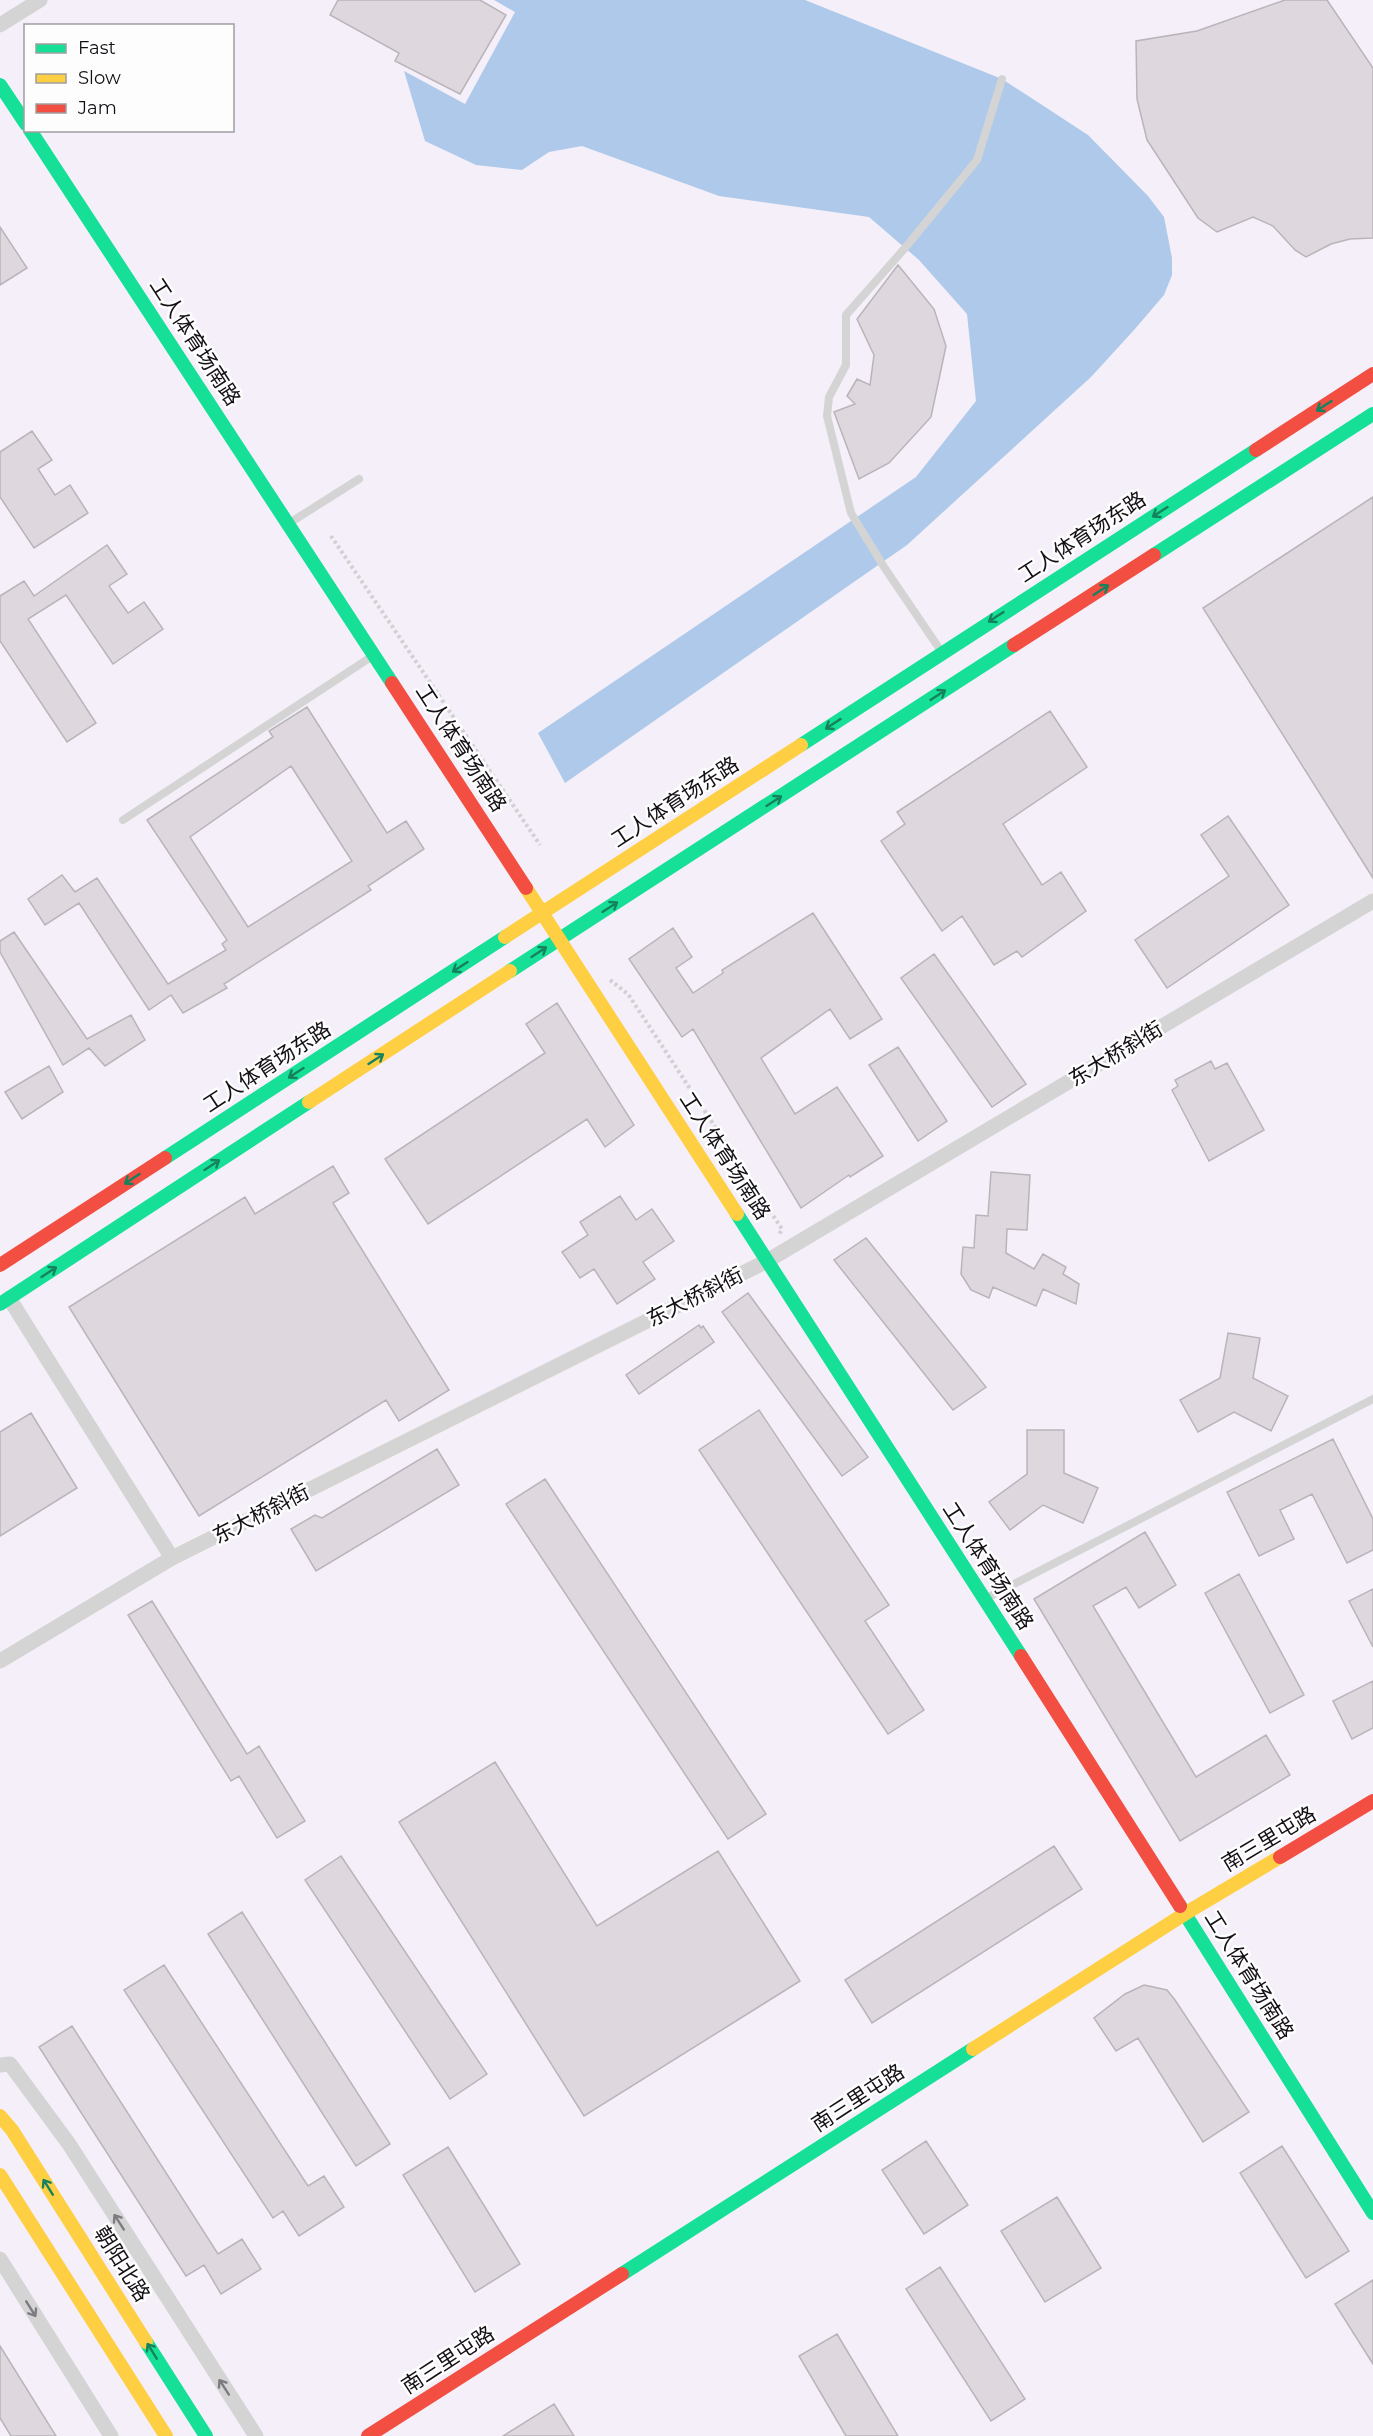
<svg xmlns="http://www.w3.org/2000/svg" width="1373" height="2436" viewBox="0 0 1373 2436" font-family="Montserrat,'Noto Sans SC',sans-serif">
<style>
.water{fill:#aec9ea}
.building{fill:#ded8de;stroke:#bab4ba;stroke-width:1.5;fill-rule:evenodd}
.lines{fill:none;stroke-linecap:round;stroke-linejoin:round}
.path{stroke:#d1d0d2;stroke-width:4;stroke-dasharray:3 3;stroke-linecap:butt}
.lane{stroke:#d4d4d5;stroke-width:8}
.street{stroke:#d4d4d5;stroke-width:15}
.fast{stroke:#16e098;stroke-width:14}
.slow{stroke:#ffcf43;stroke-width:14}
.jam{stroke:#f24e42;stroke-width:14}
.oneway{stroke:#15825d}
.oneway2{stroke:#7d7b7f}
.labels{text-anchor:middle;stroke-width:5;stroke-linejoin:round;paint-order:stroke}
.street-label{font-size:21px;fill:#130f15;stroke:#fdfdfd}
</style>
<rect width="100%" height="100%" fill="#f4eff8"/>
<path class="water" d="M 494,0 L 805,0 L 1002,79 L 1088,135 L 1148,196 L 1164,217 L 1172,258 L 1172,275 L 1164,295 L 1134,330 L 1091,377 L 907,545 L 565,783 L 538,733 L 916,477 L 976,401 L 967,314 L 919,260 L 869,217 L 719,196 L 582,146 L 549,152 L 522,170 L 476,165 L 425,141 L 404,71 L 465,104 L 515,12 Z"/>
<path class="building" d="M 338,0 L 480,0 L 506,15 L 460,94 L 395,61 L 399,53 L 330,15 Z
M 1285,0 L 1327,0 L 1373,68 L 1373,238 L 1350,239 L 1331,244 L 1306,257 L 1295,250 L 1273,226 L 1253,217 L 1217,232 L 1198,218 L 1147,140 L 1137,99 L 1136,41 L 1197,31 Z
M 0,227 L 27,268 L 0,285 Z
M 898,265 L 934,309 L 946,346 L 931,417 L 889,463 L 859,479 L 834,412 L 855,404 L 847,396 L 857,379 L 870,385 L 874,355 L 857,319 Z
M 32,431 L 52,460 L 38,469 L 55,495 L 70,485 L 88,513 L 34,548 L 0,497 L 0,452 Z
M 1373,497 L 1373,878 L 1203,608 Z
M 107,545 L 127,574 L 109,586 L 128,613 L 144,602 L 163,629 L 113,664 L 66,595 L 28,619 L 96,723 L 67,742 L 0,641 L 0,596 L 24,581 L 34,596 Z
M 307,707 L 387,833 L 406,821 L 424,849 L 368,886 L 371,890 L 224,984 L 227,988 L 183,1013 L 171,995 L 149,1010 L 79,903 L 45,925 L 28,899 L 62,875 L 75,892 L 97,878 L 168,984 L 226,950 L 222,944 L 227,940 L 147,820 L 273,737 L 269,731 ZM 291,766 L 352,861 L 248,927 L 190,837 Z
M 1050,711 L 1087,767 L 1003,824 L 1042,885 L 1061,872 L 1086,911 L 1022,957 L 1017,951 L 994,965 L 962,916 L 942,931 L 881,841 L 905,824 L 897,812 Z
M 1228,816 L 1289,905 L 1167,988 L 1135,940 L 1229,876 L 1201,835 Z
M 813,913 L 882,1019 L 850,1039 L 830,1009 L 761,1058 L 795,1114 L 837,1087 L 883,1156 L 850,1177 L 849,1175 L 801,1208 L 693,1029 L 682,1037 L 629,959 L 673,928 L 692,957 L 676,968 L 693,993 L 723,973 L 722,970 Z
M 14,932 L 87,1039 L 131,1015 L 145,1040 L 105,1066 L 89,1048 L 63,1065 L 0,952 L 0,941 Z
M 934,954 L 1026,1084 L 992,1107 L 901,978 Z
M 557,1003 L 634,1125 L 605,1147 L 587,1119 L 428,1224 L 385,1159 L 545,1053 L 526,1024 Z
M 898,1047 L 947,1121 L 918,1141 L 869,1065 Z
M 1211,1061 L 1215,1069 L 1227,1063 L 1264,1130 L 1209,1161 L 1172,1090 L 1178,1086 L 1175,1080 Z
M 49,1066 L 63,1092 L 22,1119 L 5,1092 Z
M 333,1166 L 349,1193 L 333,1203 L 449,1390 L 399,1421 L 386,1400 L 199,1516 L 69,1307 L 245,1197 L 255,1214 Z
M 991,1172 L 1030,1175 L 1027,1230 L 1007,1229 L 1006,1253 L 1034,1269 L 1043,1254 L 1066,1267 L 1063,1274 L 1079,1284 L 1076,1304 L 1043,1289 L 1036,1306 L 993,1287 L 989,1298 L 971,1290 L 961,1274 L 963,1247 L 974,1248 L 976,1215 L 988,1216 Z
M 620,1196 L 636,1220 L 652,1209 L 674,1241 L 643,1262 L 655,1279 L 617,1304 L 594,1269 L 580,1278 L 562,1252 L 588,1235 L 580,1222 Z
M 866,1238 L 986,1387 L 953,1410 L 834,1260 Z
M 748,1293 L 868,1457 L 842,1476 L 722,1312 Z
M 699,1325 L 701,1328 L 703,1326 L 714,1342 L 639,1394 L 626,1375 Z
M 1228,1333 L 1260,1338 L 1253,1378 L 1288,1396 L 1271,1431 L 1234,1412 L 1198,1432 L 1180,1400 L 1220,1378 Z
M 759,1410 L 889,1605 L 865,1621 L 924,1710 L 888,1734 L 699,1450 Z
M 31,1413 L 77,1488 L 0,1536 L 0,1432 Z
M 1027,1430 L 1064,1430 L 1064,1473 L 1098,1488 L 1083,1523 L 1043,1505 L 1010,1530 L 989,1502 L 1027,1474 Z
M 1333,1439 L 1373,1519 L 1373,1550 L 1347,1563 L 1312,1494 L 1280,1510 L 1294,1539 L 1259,1556 L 1227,1492 Z
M 437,1449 L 459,1485 L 316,1571 L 291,1529 L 315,1515 L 322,1518 Z
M 545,1479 L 766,1814 L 728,1839 L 506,1504 Z
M 1145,1532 L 1176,1585 L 1139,1608 L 1126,1587 L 1093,1606 L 1196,1777 L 1266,1735 L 1290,1775 L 1180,1841 L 1034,1599 Z
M 1239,1574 L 1304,1695 L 1270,1713 L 1205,1593 Z
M 1373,1589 L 1373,1647 L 1349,1601 Z
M 152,1601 L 247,1754 L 259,1746 L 305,1821 L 277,1838 L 239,1776 L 231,1781 L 128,1615 Z
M 1373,1681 L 1373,1728 L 1352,1739 L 1333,1701 Z
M 495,1762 L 597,1926 L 718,1851 L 800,1981 L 584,2116 L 399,1822 Z
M 1054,1846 L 1082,1889 L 872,2023 L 845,1980 Z
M 341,1856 L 487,2074 L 450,2099 L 305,1880 Z
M 242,1912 L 390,2144 L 356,2166 L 208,1934 Z
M 164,1965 L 308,2186 L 324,2176 L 344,2207 L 299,2236 L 283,2211 L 273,2218 L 124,1990 Z
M 1144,1985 L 1167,1990 L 1175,2000 L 1249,2112 L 1203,2142 L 1138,2038 L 1116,2051 L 1094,2018 L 1125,1994 Z
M 72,2026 L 218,2254 L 242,2239 L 261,2269 L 221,2294 L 204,2265 L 186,2276 L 39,2047 Z
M 926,2141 L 968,2205 L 924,2234 L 882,2170 Z
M 1282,2146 L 1349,2251 L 1306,2278 L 1240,2173 Z
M 448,2147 L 520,2264 L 475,2292 L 403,2175 Z
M 1057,2197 L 1101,2268 L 1045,2302 L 1001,2231 Z
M 940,2267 L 1025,2399 L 991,2421 L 906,2289 Z
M 1373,2280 L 1373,2364 L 1335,2304 Z
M 837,2334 L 898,2436 L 846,2436 L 799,2356 Z
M 0,2346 L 56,2436 L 11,2436 L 0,2418 Z
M 554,2404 L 574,2436 L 503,2436 Z"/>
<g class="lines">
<path class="path" d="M 331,536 L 540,845
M 610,980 L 628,994 L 782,1229 L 779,1235"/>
<path class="lane" d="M 291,522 L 359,479
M 941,651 L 884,567 L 851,513 L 827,416 L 829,397 L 846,365 L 846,315 L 905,248 L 977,160 L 1002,79
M 123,820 L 374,655
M 985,1599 L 1373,1399"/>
<path class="street" d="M 0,25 L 40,0
M 9,1298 L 172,1558
M 0,1661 L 172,1558 L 767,1261 L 1373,901
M 0,2065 L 10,2064 L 69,2144 L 256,2436
M 0,2259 L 111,2436"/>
<path class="fast" d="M 0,85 L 26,124
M 30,130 L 392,683
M 1154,555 L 1373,414
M 801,745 L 1256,450
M 510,971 L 1014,645
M 165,1158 L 505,937
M 737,1214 L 1021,1656
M 0,1304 L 309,1102
M 1180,1906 L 1373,2213
M 622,2274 L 973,2049
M 146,2342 L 206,2436"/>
<path class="slow" d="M 526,888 L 737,1214
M 505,937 L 801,745
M 309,1102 L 510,971
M 973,2049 L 1186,1913 L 1280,1857
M 0,2116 L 12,2130 L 146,2342
M 0,2175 L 166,2436"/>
<path class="jam" d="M 1256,450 L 1373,374
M 1014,645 L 1154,555
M 392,683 L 526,888
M 0,1265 L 165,1158
M 1021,1656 L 1180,1906
M 1280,1857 L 1373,1801
M 368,2436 L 622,2274"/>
</g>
<defs><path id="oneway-shaft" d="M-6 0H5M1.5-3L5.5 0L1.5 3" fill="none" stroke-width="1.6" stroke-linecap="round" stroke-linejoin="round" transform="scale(1.5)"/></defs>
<g class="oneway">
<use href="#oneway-shaft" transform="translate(1324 406) rotate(147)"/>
<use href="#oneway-shaft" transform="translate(1160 512) rotate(147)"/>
<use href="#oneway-shaft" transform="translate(1101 590) rotate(-33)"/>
<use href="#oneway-shaft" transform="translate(996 617) rotate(147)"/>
<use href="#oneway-shaft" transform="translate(938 695) rotate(-33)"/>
<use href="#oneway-shaft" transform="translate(833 724) rotate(147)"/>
<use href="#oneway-shaft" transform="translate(774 801) rotate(-33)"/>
<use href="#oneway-shaft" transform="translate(610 907) rotate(-33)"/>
<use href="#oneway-shaft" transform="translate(539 952) rotate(-33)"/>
<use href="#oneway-shaft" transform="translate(460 967) rotate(147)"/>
<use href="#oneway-shaft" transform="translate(376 1059) rotate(-33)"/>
<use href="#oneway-shaft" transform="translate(296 1073) rotate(147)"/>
<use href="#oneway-shaft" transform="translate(212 1165) rotate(-33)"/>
<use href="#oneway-shaft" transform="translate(132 1179) rotate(147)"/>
<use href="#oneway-shaft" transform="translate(49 1272) rotate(-33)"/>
<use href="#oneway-shaft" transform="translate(48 2187) rotate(-122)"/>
<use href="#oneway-shaft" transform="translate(152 2351) rotate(-122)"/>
</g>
<g class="oneway2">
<use href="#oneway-shaft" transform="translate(119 2222) rotate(-123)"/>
<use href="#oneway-shaft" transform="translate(31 2309) rotate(58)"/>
<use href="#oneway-shaft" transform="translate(224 2387) rotate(-123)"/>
</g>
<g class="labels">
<g class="street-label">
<text transform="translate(195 342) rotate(57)" y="7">工人体育场南路</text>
<text transform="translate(1082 537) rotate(-33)" y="7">工人体育场东路</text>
<text transform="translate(461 748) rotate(57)" y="7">工人体育场南路</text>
<text transform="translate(675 802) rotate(-33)" y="7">工人体育场东路</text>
<text transform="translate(1116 1054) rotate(-31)" y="7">东大桥斜街</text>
<text transform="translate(267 1067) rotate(-33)" y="7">工人体育场东路</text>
<text transform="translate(725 1156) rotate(57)" y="7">工人体育场南路</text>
<text transform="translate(695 1297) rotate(-27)" y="7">东大桥斜街</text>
<text transform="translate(261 1514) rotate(-27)" y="7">东大桥斜街</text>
<text transform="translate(988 1566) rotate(57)" y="7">工人体育场南路</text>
<text transform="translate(1269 1839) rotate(-31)" y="7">南三里屯路</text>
<text transform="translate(1249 1975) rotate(58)" y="7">工人体育场南路</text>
<text transform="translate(858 2098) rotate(-33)" y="7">南三里屯路</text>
<text transform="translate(122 2264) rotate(58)" y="7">朝阳北路</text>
<text transform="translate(448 2360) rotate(-33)" y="7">南三里屯路</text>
</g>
</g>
<rect x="24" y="24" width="210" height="108" fill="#fdfdfd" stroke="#9f9ea0" stroke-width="1.5"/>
<rect x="36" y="44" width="30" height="9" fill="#16e098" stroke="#9f9ea0" stroke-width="1.5"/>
<text x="78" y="54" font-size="18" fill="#130f15">Fast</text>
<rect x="36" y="74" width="30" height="9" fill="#ffcf43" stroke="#9f9ea0" stroke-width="1.5"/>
<text x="78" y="84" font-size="18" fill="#130f15">Slow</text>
<rect x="36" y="104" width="30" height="9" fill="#f24e42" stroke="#9f9ea0" stroke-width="1.5"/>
<text x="78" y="114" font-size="18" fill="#130f15">Jam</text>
</svg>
